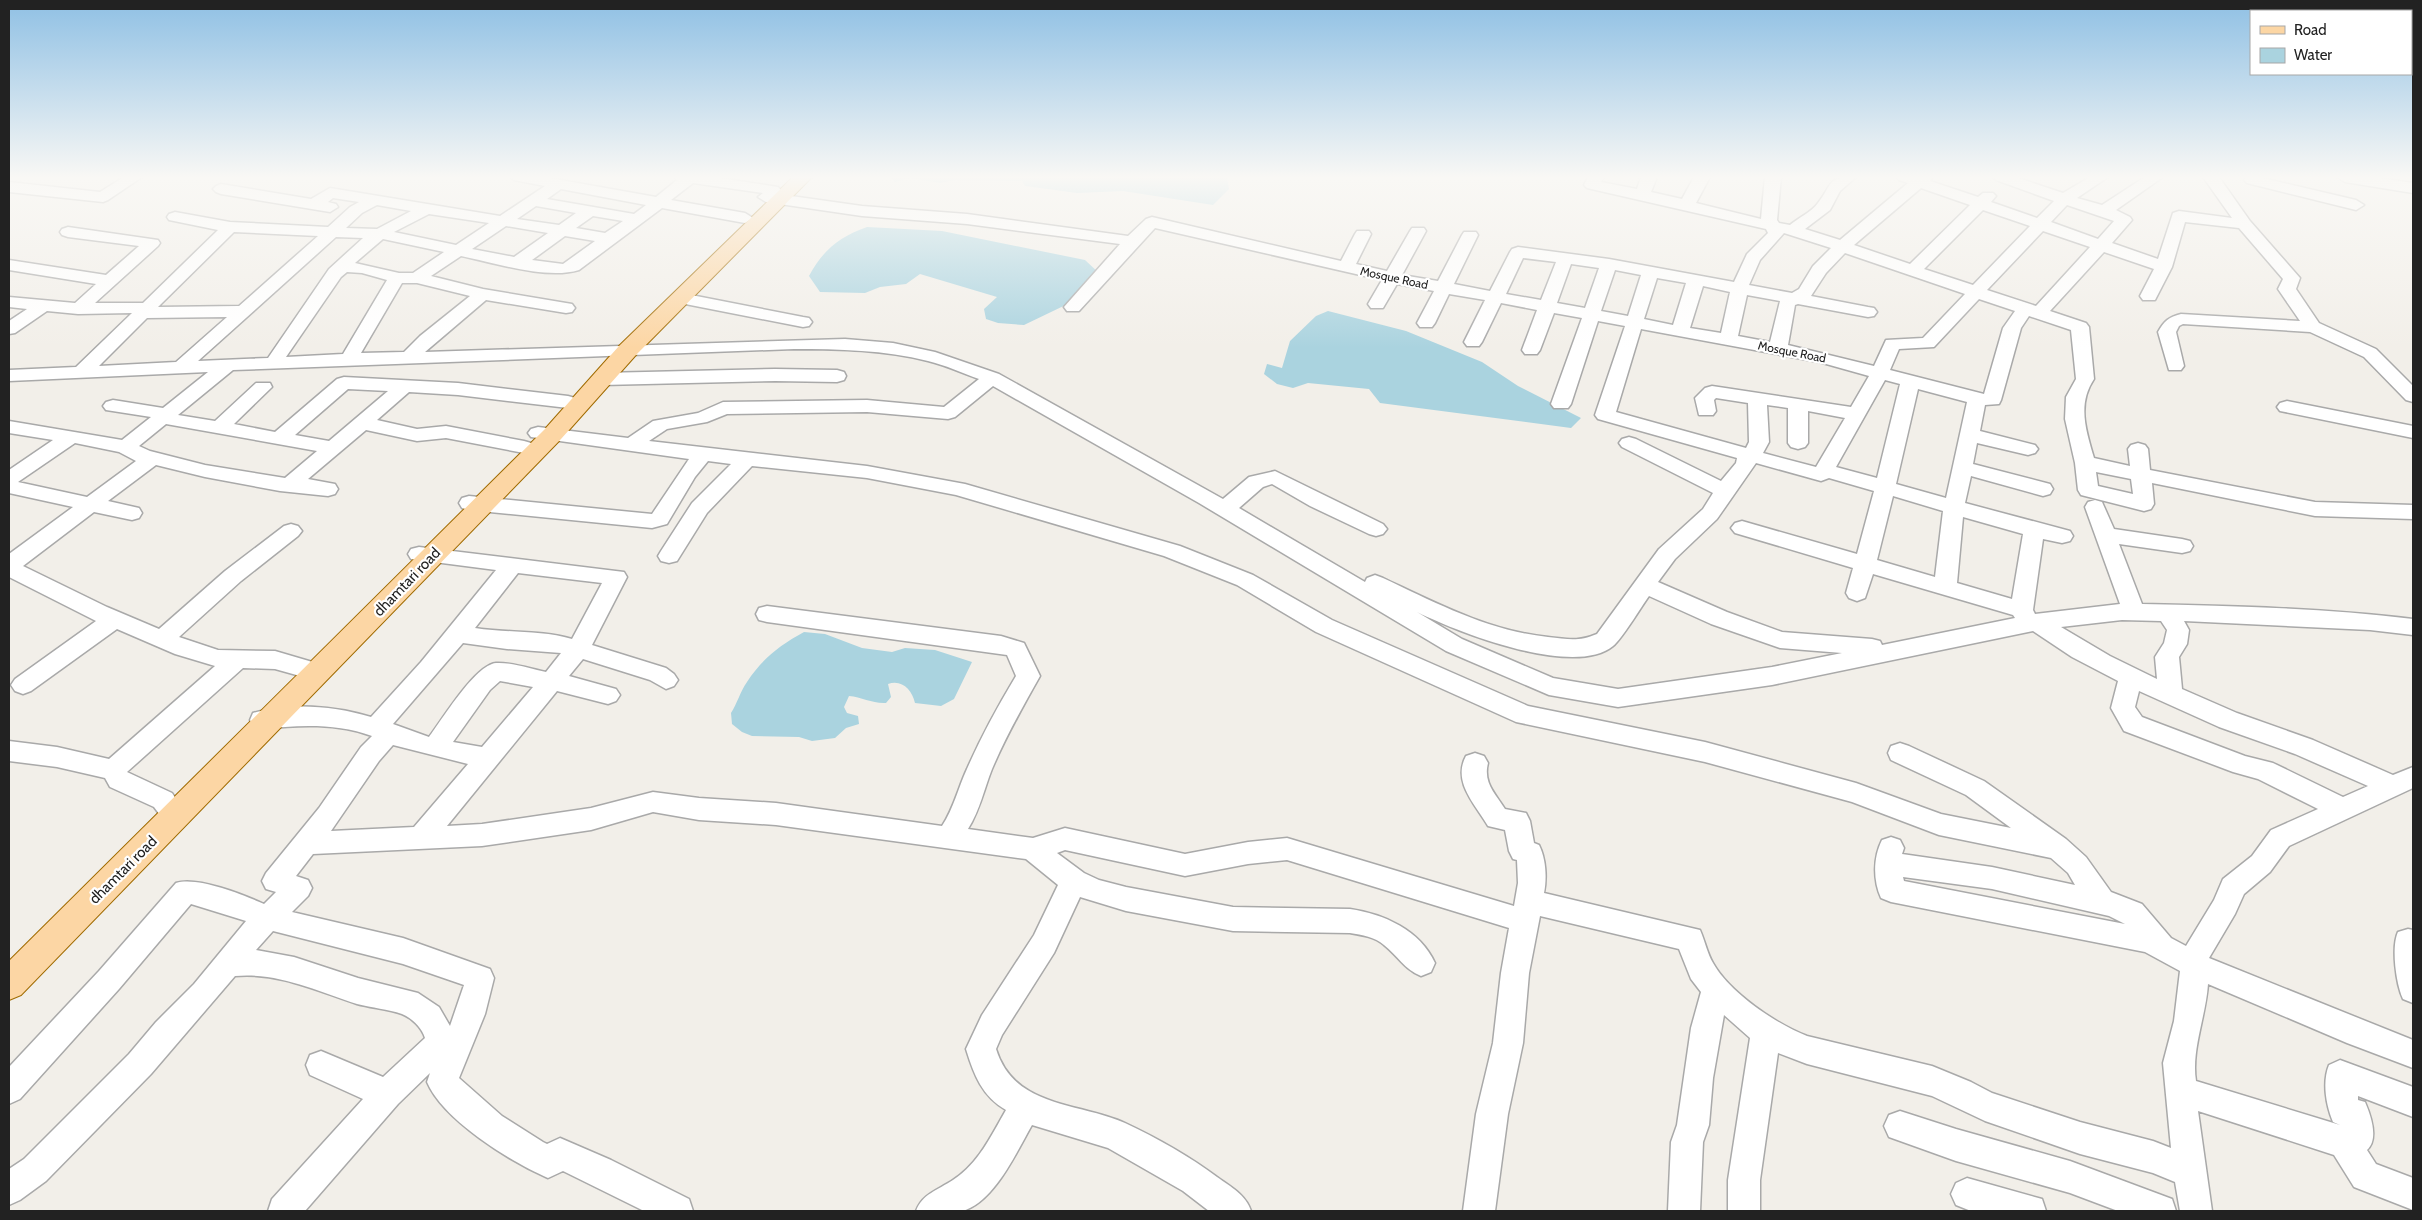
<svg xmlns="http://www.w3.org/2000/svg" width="2422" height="1220" viewBox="0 0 2422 1220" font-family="Cabin,sans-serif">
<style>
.water{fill:#aad3df}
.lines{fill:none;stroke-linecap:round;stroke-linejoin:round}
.minor-casing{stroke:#a9a9a9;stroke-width:3}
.major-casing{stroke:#a06b00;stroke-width:2}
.minor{fill:#fff;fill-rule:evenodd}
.major{fill:#fcd6a4;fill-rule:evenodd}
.labels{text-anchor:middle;stroke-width:4.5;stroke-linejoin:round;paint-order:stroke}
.far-street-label{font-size:12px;fill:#222;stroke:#fff}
.street-label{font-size:15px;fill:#222;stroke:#fff}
</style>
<rect width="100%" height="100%" fill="#f2efe9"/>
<path class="water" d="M 890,177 L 1227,177 L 1229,189 L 1213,205 L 1123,191 L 1077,193 L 1025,186 L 1022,181 L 955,180 L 940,183 L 910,178 L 895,182 Z
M 867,227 L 942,231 L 1085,260 L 1100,274 L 1076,300 L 1024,325 L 998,323 L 986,319 L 984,309 L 997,297 L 920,274 L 906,284 L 880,287 L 865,293 L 820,292 L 809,276 C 823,250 839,237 867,227 Z
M 1328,311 L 1406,331 L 1482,362 L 1518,386 L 1581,418 L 1571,428 L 1380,403 L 1369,389 L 1308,383 L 1293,388 L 1277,384 L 1264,374 L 1267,364 L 1282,368 L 1290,341 L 1316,316 Z
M 804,632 L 825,634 L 862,648 L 892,652 L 905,648 L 935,650 L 972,662 L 954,699 L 941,706 L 915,703 C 912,690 902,679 888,684 L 891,697 L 886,703 C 873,704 862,697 849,696 L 844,707 L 847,713 L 858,716 L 859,724 L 846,728 L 835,738 L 812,741 L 799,737 L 752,736 L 742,732 L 732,724 L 731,713 C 737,704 740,692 747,682 C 762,659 780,645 804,632 Z"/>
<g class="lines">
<g class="minor-casing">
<path id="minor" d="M 124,177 L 142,177 L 108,200 L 103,202 L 9,192 L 9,182 L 100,192 Z
M 511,177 L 544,177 L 656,197 L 677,180 L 674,177 L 713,177 L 778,187 L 781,190 L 777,194 L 862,206 L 967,214 L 1128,236 L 1146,219 L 1152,217 L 1341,261 L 1355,234 L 1357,231 L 1369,231 L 1371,234 L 1356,264 L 1387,271 L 1410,231 L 1412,228 L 1424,228 L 1426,231 L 1402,275 L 1438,281 L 1462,235 L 1464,232 L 1476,232 L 1478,235 L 1454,284 L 1490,291 L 1510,252 L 1512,249 L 1518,247 L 1609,259 L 1734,282 L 1747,254 L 1768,233 L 1766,229 L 1587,188 L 1584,185 L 1588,177 L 1604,177 L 1601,182 L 1637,189 L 1641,177 L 1657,177 L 1651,192 L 1682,199 L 1694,177 L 1710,177 L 1696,203 L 1761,219 L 1765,177 L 1781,177 L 1777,220 L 1779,223 L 1790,225 C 1798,218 1812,212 1818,203 C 1833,184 1826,177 1856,177 L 1840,191 L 1830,210 L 1805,229 L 1840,240 L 1908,183 L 1899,180 L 1896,177 L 1933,177 L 1930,181 L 1978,197 L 1983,193 L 1993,193 L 1996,196 L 1991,202 L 2037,218 L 2054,201 L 1996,180 L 1993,177 L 2015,177 L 2063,193 L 2090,177 L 2108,177 L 2077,198 L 2102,205 L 2145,177 L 2163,177 L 2116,210 L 2130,217 L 2132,220 L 2112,243 L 2158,259 L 2173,213 L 2179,211 L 2232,218 L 2203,177 L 2219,177 L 2250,221 L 2300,278 L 2296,289 L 2319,323 L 2376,349 L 2413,386 L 2413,402 L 2406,400 L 2364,357 L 2310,332 L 2183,324 L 2179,326 L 2176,332 L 2184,366 L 2181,370 L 2169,370 L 2158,332 C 2164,321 2169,317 2181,314 L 2300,321 L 2278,289 L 2283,279 L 2239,228 L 2185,222 L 2172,267 L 2155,300 L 2143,300 L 2140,296 L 2154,269 L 2104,252 L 2050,311 L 2086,323 L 2089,327 L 2094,379 C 2077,404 2086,431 2094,458 L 2130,466 L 2128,449 L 2131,445 L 2138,443 L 2145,445 L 2148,449 L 2150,470 L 2315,502 L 2413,505 L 2413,519 L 2315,516 L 2152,483 L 2154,504 L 2151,509 L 2144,511 L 2081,495 L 2078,490 L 2075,463 L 2065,419 L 2066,397 L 2076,379 L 2071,330 L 2029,316 L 2021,328 L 2001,400 L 1999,404 L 1985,405 L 1980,431 L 2035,445 L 2038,449 L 2035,453 L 2028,455 L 1977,443 L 1973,464 L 2050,484 L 2053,489 L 2050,494 L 2043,496 L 1971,476 L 1965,503 L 2070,531 L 2073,536 L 2070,541 L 2062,543 L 2043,539 L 2033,610 L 2035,614 L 2120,604 L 2085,507 L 2088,502 L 2095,500 L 2102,502 L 2114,529 L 2182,539 L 2190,541 L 2193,546 L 2190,551 L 2182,553 L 2119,544 L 2142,604 C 2233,606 2324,608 2413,619 L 2413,635 L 2370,630 L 2184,621 L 2189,630 L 2187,644 L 2179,657 L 2182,689 L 2237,713 L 2313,740 L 2393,775 L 2413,767 L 2413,788 L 2289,846 L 2270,872 L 2244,894 L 2235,914 L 2209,958 L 2413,1040 L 2413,1068 L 2347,1043 L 2208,984 C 2206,1016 2191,1050 2196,1081 L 2340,1125 L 2333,1122 C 2326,1105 2322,1082 2329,1065 L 2340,1060 L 2413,1087 L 2413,1117 L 2358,1096 L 2358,1100 L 2365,1102 C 2371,1116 2379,1139 2367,1150 L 2376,1164 L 2413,1178 L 2413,1210 L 2354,1187 L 2334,1155 L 2198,1111 L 2212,1211 L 2180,1211 L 2175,1182 L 2153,1173 L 2080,1154 L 1985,1121 L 1932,1096 L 1807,1064 L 1778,1053 L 1760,1180 L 1760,1211 L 1728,1211 L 1728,1180 L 1750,1038 L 1724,1015 L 1713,1078 L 1709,1125 L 1703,1142 L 1700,1211 L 1668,1211 L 1671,1142 L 1677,1125 L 1691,1028 L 1701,992 L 1691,979 L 1679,949 L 1540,916 L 1529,973 L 1523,1043 L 1508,1114 L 1495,1211 L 1463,1211 L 1476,1114 L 1493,1043 L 1501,973 L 1509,928 L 1287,860 L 1248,864 L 1185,876 L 1065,850 L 1057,853 L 1084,873 L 1099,880 L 1126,887 L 1233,907 L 1350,909 C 1384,914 1420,930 1435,963 L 1431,972 L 1421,976 C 1405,970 1397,955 1384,945 C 1375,937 1362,935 1350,933 L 1233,931 L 1126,911 L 1080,897 L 1054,953 L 1002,1035 L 996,1049 C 1014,1108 1078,1102 1125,1123 C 1157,1138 1189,1156 1217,1177 C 1231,1187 1246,1195 1251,1211 L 1209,1211 L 1183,1191 L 1108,1148 L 1032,1125 C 1017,1151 994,1203 962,1211 C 949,1215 930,1211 916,1211 C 922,1194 938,1190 953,1180 C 979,1163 991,1136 1006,1110 C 982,1096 974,1075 966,1049 L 982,1015 L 1034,935 L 1058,885 L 1026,859 L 776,825 L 699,820 L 653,812 L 591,830 L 482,846 L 313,854 L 296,876 L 308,880 L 312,888 L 308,896 L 292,912 L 403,938 L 490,969 L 494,978 L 485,1014 L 459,1078 L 502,1116 L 543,1142 L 547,1144 L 560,1138 L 611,1160 L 689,1199 L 693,1211 L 644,1211 L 563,1171 L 548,1178 C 511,1162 443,1120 427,1082 L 430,1073 L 398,1104 L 305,1211 L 268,1211 L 272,1199 L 363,1099 L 310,1075 L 306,1065 L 310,1055 L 321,1051 L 383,1077 L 425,1038 C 422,1028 412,1018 402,1014 C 388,1009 372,1008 357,1004 C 317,991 278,972 235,976 L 151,1074 L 46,1181 L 20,1200 L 9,1205 L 9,1169 L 24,1159 L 129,1054 L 156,1022 L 194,984 L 246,921 L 191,904 L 119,989 L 20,1099 L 9,1104 L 9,1067 L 99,971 L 176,883 C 197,876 244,895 264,904 L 276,892 L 266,889 L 262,881 L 266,873 L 319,808 L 361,747 L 372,736 C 337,723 298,725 262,729 L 253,727 L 250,720 L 253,713 C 289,702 335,706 371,717 L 421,662 L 496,570 L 411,559 L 408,554 L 411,549 L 419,547 L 624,572 L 627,577 L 592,645 L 666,668 L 674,674 L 678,680 L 674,686 L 666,689 L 650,680 L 583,659 L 569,676 L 616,689 L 620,695 L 616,701 L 608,704 L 557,691 L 447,826 L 482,824 L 591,808 L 653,792 L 699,798 L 776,803 L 942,826 C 954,808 958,788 967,769 C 981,737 998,706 1016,676 L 1007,655 L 767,622 L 759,620 L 756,614 L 759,608 L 767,606 L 1001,636 L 1024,643 L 1040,676 C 1023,706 1006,736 992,769 C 984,789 980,810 968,829 L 1033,838 L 1065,828 L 1185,854 L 1248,842 L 1287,838 L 1514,906 L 1518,883 L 1517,860 L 1513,859 L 1509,851 L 1505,830 L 1488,826 C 1475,804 1452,782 1466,756 L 1475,753 L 1484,756 L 1488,763 C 1483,783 1495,793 1505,809 L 1526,813 L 1530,821 L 1534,843 L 1539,845 C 1546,859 1547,878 1544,893 L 1700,930 C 1705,941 1707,953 1713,963 C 1729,992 1776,1024 1807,1036 L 1932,1066 L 1971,1082 L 1992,1093 L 2080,1122 L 2153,1141 L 2171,1148 L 2163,1063 L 2174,1021 L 2180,971 L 2145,952 L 1891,902 L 1881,898 C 1873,880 1873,858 1882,840 L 1891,837 L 1900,840 L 1904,848 L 1902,854 L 1992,867 L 2075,885 L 2068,873 L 2051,858 L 1939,835 L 1852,802 L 1705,762 L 1516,722 L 1316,632 L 1237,585 L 1164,556 L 956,495 L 867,478 L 752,466 L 707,513 L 677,561 L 669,563 L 661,561 L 658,556 L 661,551 L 692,503 L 731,464 L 708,461 L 695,477 L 667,524 L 652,528 L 469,510 L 462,508 L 459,503 L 462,498 L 469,496 L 652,514 L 689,459 L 531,437 L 528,433 L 531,429 L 538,427 L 628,438 L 653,421 L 698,413 L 723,402 L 867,400 L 944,407 L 979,379 C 962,373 945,365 928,361 C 884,350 839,349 794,349 L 233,370 L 178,415 L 215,421 L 256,383 L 270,383 L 272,387 L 234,424 L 275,432 L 337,379 L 344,377 L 458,383 L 568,396 L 575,398 L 577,402 L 575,406 L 568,408 L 458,395 L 409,392 L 377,420 L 417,429 L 446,426 L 524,441 L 531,443 L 534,447 L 531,451 L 524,453 L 446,438 L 417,441 L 366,430 L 308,479 L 335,484 L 338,489 L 335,494 L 328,496 L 280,491 L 205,477 L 156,465 L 108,501 L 139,508 L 142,513 L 139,518 L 132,520 L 94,512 L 23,566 L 107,607 L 159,629 L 225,571 L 284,526 L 291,524 L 298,526 L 302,531 L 298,536 L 241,581 L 179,637 L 218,650 L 275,651 L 326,666 L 330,672 L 326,678 L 318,681 L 275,669 L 243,668 L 127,772 L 172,793 L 182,808 L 178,815 L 169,819 L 160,815 L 154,807 L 110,787 L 105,778 L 57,767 L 9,761 L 9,741 L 57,747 L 109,759 L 215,666 L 175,654 L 117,629 L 31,691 L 23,694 L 15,691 L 11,685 L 15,679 L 96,621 L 9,577 L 9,554 L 73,507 L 9,493 L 9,470 L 53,440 L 9,433 L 9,421 L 122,440 L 151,417 L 106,410 L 103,406 L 106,402 L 113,400 L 163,408 L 208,372 L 9,381 L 9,370 L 76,367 L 132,313 L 78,314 L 47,311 L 15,333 L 9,334 L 9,321 L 27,309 L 9,307 L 9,297 L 75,303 L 96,284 L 9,270 L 9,260 L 106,275 L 139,246 L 68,237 L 62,235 L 60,232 L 62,229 L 68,227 L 158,240 L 160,243 L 158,246 L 95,303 L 143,303 L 218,230 L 169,220 L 167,217 L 169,214 L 175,212 L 230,222 L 328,227 L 350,207 L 359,202 L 333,198 L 328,202 L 336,204 L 338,207 L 330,212 L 221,194 L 216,192 L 213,189 L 216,186 L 221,184 L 311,199 L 330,188 L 500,216 L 545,186 L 514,180 ZM 693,183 L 763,193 L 758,197 L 766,202 L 862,216 L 967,224 L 1120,244 L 1064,307 L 1067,311 L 1079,311 L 1155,228 L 1382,280 L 1368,304 L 1371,308 L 1383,308 L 1397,284 L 1434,291 L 1417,323 L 1420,327 L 1432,327 L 1435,323 L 1449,294 L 1485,300 L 1464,342 L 1467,346 L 1479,346 L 1482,342 L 1501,303 L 1537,310 L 1522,350 L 1525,354 L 1537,354 L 1540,350 L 1554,313 L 1582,318 L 1551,404 L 1554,408 L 1568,408 L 1571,404 L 1598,321 L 1625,326 L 1595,415 L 1598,419 L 1737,458 L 1736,463 L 1721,481 L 1636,439 L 1629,437 L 1622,439 L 1619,443 L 1622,447 L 1713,493 L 1703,509 L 1659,549 L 1597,634 C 1578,642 1568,639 1548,637 C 1489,631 1436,603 1383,578 L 1375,575 L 1367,578 L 1365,582 L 1239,508 L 1263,487 L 1272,484 L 1310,506 L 1369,534 L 1376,536 L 1383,534 L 1387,529 L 1383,524 L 1275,471 L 1249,477 L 1223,499 L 999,374 L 935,352 L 893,343 L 845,339 L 425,352 L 486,300 L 566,313 L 572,312 L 575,308 L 572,304 L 566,303 L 483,289 L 431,276 L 461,256 C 495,263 547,280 579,270 L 662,208 L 745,223 L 753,218 L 745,213 L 671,200 ZM 1921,188 L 1970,205 L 1910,264 L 1854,245 ZM 561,189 L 646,205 L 634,214 L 547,199 ZM 377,205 L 411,211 L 377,229 L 346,228 L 362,213 ZM 2067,205 L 2114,221 L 2098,239 L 2051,222 ZM 536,206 L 576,213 L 559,225 L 517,219 ZM 1983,210 L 2030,226 L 1973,285 L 1924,269 ZM 429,214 L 489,223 L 456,245 L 394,232 ZM 593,216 L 623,221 L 605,233 L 576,228 ZM 506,226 L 548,233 L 514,257 L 472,249 ZM 2043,231 L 2090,247 L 2036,306 L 1987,290 ZM 234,232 L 318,236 L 239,306 L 158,307 ZM 1784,233 L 1831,248 L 1813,266 L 1799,289 L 1792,293 L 1749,285 L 1760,260 ZM 565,236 L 595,241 L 563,264 L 532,260 ZM 336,237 L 363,238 L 329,269 L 268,358 L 198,361 ZM 383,239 L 444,252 L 413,273 L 399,273 L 355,263 ZM 1845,253 L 1965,294 L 1923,338 L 1886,340 L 1874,366 L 1788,345 L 1795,305 L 1798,304 L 1868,317 L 1874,316 L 1877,312 L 1874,308 L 1868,307 L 1811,296 L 1826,273 ZM 1523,258 L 1556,262 L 1541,300 L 1506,294 ZM 1571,264 L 1599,268 L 1585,308 L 1557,303 ZM 1615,270 L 1641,275 L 1628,316 L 1601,311 ZM 347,272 L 362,273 L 387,280 L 343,354 L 286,357 L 341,277 ZM 1657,278 L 1686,283 L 1673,325 L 1644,319 ZM 402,283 L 417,283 L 470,296 L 420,336 L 404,352 L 361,353 ZM 1703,286 L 1730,292 L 1721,333 L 1690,328 ZM 1747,295 L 1780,301 L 1770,342 L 1738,336 ZM 1979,299 L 2015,311 L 2003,328 L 1984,394 L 1890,370 L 1899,349 L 1934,347 ZM 227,317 L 176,362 L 99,366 L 147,318 ZM 1641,329 L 1819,362 L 1869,376 L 1851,407 L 1712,386 L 1705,388 L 1695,398 L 1699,415 L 1713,415 L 1716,411 L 1714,400 L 1716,398 L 1748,403 L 1749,442 L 1746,448 L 1616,412 ZM 1885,380 L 1900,384 L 1877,478 L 1836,467 ZM 993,386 L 1199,503 L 1446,651 L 1549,695 L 1618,707 L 1772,685 L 2033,631 L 2072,657 L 2118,681 L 2111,708 L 2124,731 L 2233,772 L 2258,779 L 2318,809 L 2271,830 L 2252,856 L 2223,879 L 2214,900 L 2186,946 L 2171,938 L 2142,904 L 2111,892 L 2086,857 L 2066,839 L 1984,781 L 1909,746 L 1900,743 L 1891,746 L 1888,753 L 1891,760 L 1966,795 L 2011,828 L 1941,814 L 1856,783 L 1705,742 L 1528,706 L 1332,620 L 1253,575 L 1180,546 L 965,484 L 867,466 L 649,441 L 667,429 L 707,422 L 727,414 L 867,412 L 948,419 L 955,417 ZM 348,389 L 388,391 L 329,441 L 295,435 ZM 1918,389 L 1967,402 L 1946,498 L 1896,484 ZM 1767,405 L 1788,408 L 1788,443 L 1791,447 L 1798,449 L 1805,447 L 1808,443 L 1808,411 L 1845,418 L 1816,467 L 1763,453 L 1769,442 ZM 166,424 L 317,451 L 285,478 L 205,465 L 150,451 L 139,446 ZM 75,443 L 119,452 L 136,461 L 87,497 L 18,482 ZM 1756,463 L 1821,481 L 1829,478 L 1874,491 L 1857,554 L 1742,521 L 1735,523 L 1731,528 L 1735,533 L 1853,568 L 1846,593 L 1849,598 L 1857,601 L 1865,598 L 1873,574 L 2013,615 L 2015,618 L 1882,645 L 1880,641 L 1872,639 L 1782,632 L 1727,612 L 1658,582 L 1675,559 L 1717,519 ZM 2096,472 L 2131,479 L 2133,494 L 2098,486 ZM 1893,496 L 1943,511 L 1935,577 L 1877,560 ZM 1963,517 L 2023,534 L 2012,599 L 1957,583 ZM 518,573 L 602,583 L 572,639 C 541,630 507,633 475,628 ZM 1649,596 L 1711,624 L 1780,648 L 1842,653 L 1772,667 L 1618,689 L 1553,678 L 1462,639 L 1417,612 C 1457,632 1574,678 1613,646 C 1622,639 1641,607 1649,596 ZM 2122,620 L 2161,621 L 2167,630 L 2164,643 L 2155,657 L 2157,679 L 2110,656 L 2061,627 ZM 463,643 L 507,649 L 561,653 L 546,672 C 531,669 511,662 496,663 C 475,665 442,720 429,737 L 393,724 ZM 500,681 L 533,687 L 482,747 L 453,742 L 490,690 ZM 2139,691 L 2219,727 L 2295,754 L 2368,786 L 2343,797 L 2273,763 L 2245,756 L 2142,717 L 2135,707 ZM 393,745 L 468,764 L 414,827 L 331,831 L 379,761 ZM 1903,877 L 1992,889 L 2109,916 L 2125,924 L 1904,881 ZM 273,931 L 403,964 L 464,985 L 450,1026 L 439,1007 L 418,993 L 358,978 L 294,957 L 256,950 Z
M 2247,177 L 2258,177 L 2356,200 L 2364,205 L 2356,210 L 2247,183 L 2244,180 Z
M 2337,177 L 2373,177 L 2413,183 L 2413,193 L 2345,182 Z
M 681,293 L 803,317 L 809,318 L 812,322 L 809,326 L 803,327 L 675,302 L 672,298 L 675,294 Z
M 775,369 L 837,370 L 844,372 L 846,376 L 844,380 L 837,382 L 775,381 L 602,385 L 595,383 L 593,379 L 595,375 L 602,373 Z
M 2287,401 L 2413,426 L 2413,438 L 2280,411 L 2277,407 L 2280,403 Z
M 2408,929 L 2413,930 L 2413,1003 L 2403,999 C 2396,984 2391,947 2398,932 Z
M 1900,1111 L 1956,1129 L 2070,1161 L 2172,1199 L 2176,1211 L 2118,1211 L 2070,1193 L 1956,1161 L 1889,1137 L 1884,1126 L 1889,1115 Z
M 1967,1178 L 2042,1199 L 2046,1211 L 1971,1211 L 1956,1205 L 1951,1194 L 1956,1183 Z"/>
</g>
<g class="major-casing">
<path id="major" d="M 793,177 L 812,177 L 635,356 L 561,439 L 21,995 L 9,1000 L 9,961 L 545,429 L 619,346 Z"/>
</g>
<use href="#minor" class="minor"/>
<use href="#major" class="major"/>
</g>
<linearGradient id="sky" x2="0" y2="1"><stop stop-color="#8fc0e4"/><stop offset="0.51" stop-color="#f9f8f5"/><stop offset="1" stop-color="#f9f8f5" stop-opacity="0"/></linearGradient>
<rect width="2422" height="348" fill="url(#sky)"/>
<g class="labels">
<g class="far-street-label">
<text transform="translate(1394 278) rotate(12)" y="4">Mosque Road</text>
<text transform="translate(1792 352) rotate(11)" y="4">Mosque Road</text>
</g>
<g class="street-label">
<text transform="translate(407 582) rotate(-46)" y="5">dhamtari road</text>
<text transform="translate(123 870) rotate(-45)" y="5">dhamtari road</text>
</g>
</g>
<rect width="2422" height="1220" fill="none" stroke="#222222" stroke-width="20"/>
<rect x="2250" y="10" width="162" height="65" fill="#ffffff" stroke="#a7a7a7"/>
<rect x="2260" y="26" width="25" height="8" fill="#fcd6a4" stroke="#a7a7a7"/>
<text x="2294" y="35" font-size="15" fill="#222222">Road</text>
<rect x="2260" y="48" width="25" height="15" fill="#aad3df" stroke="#a7a7a7"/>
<text x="2294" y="60" font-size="15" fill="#222222">Water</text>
</svg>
